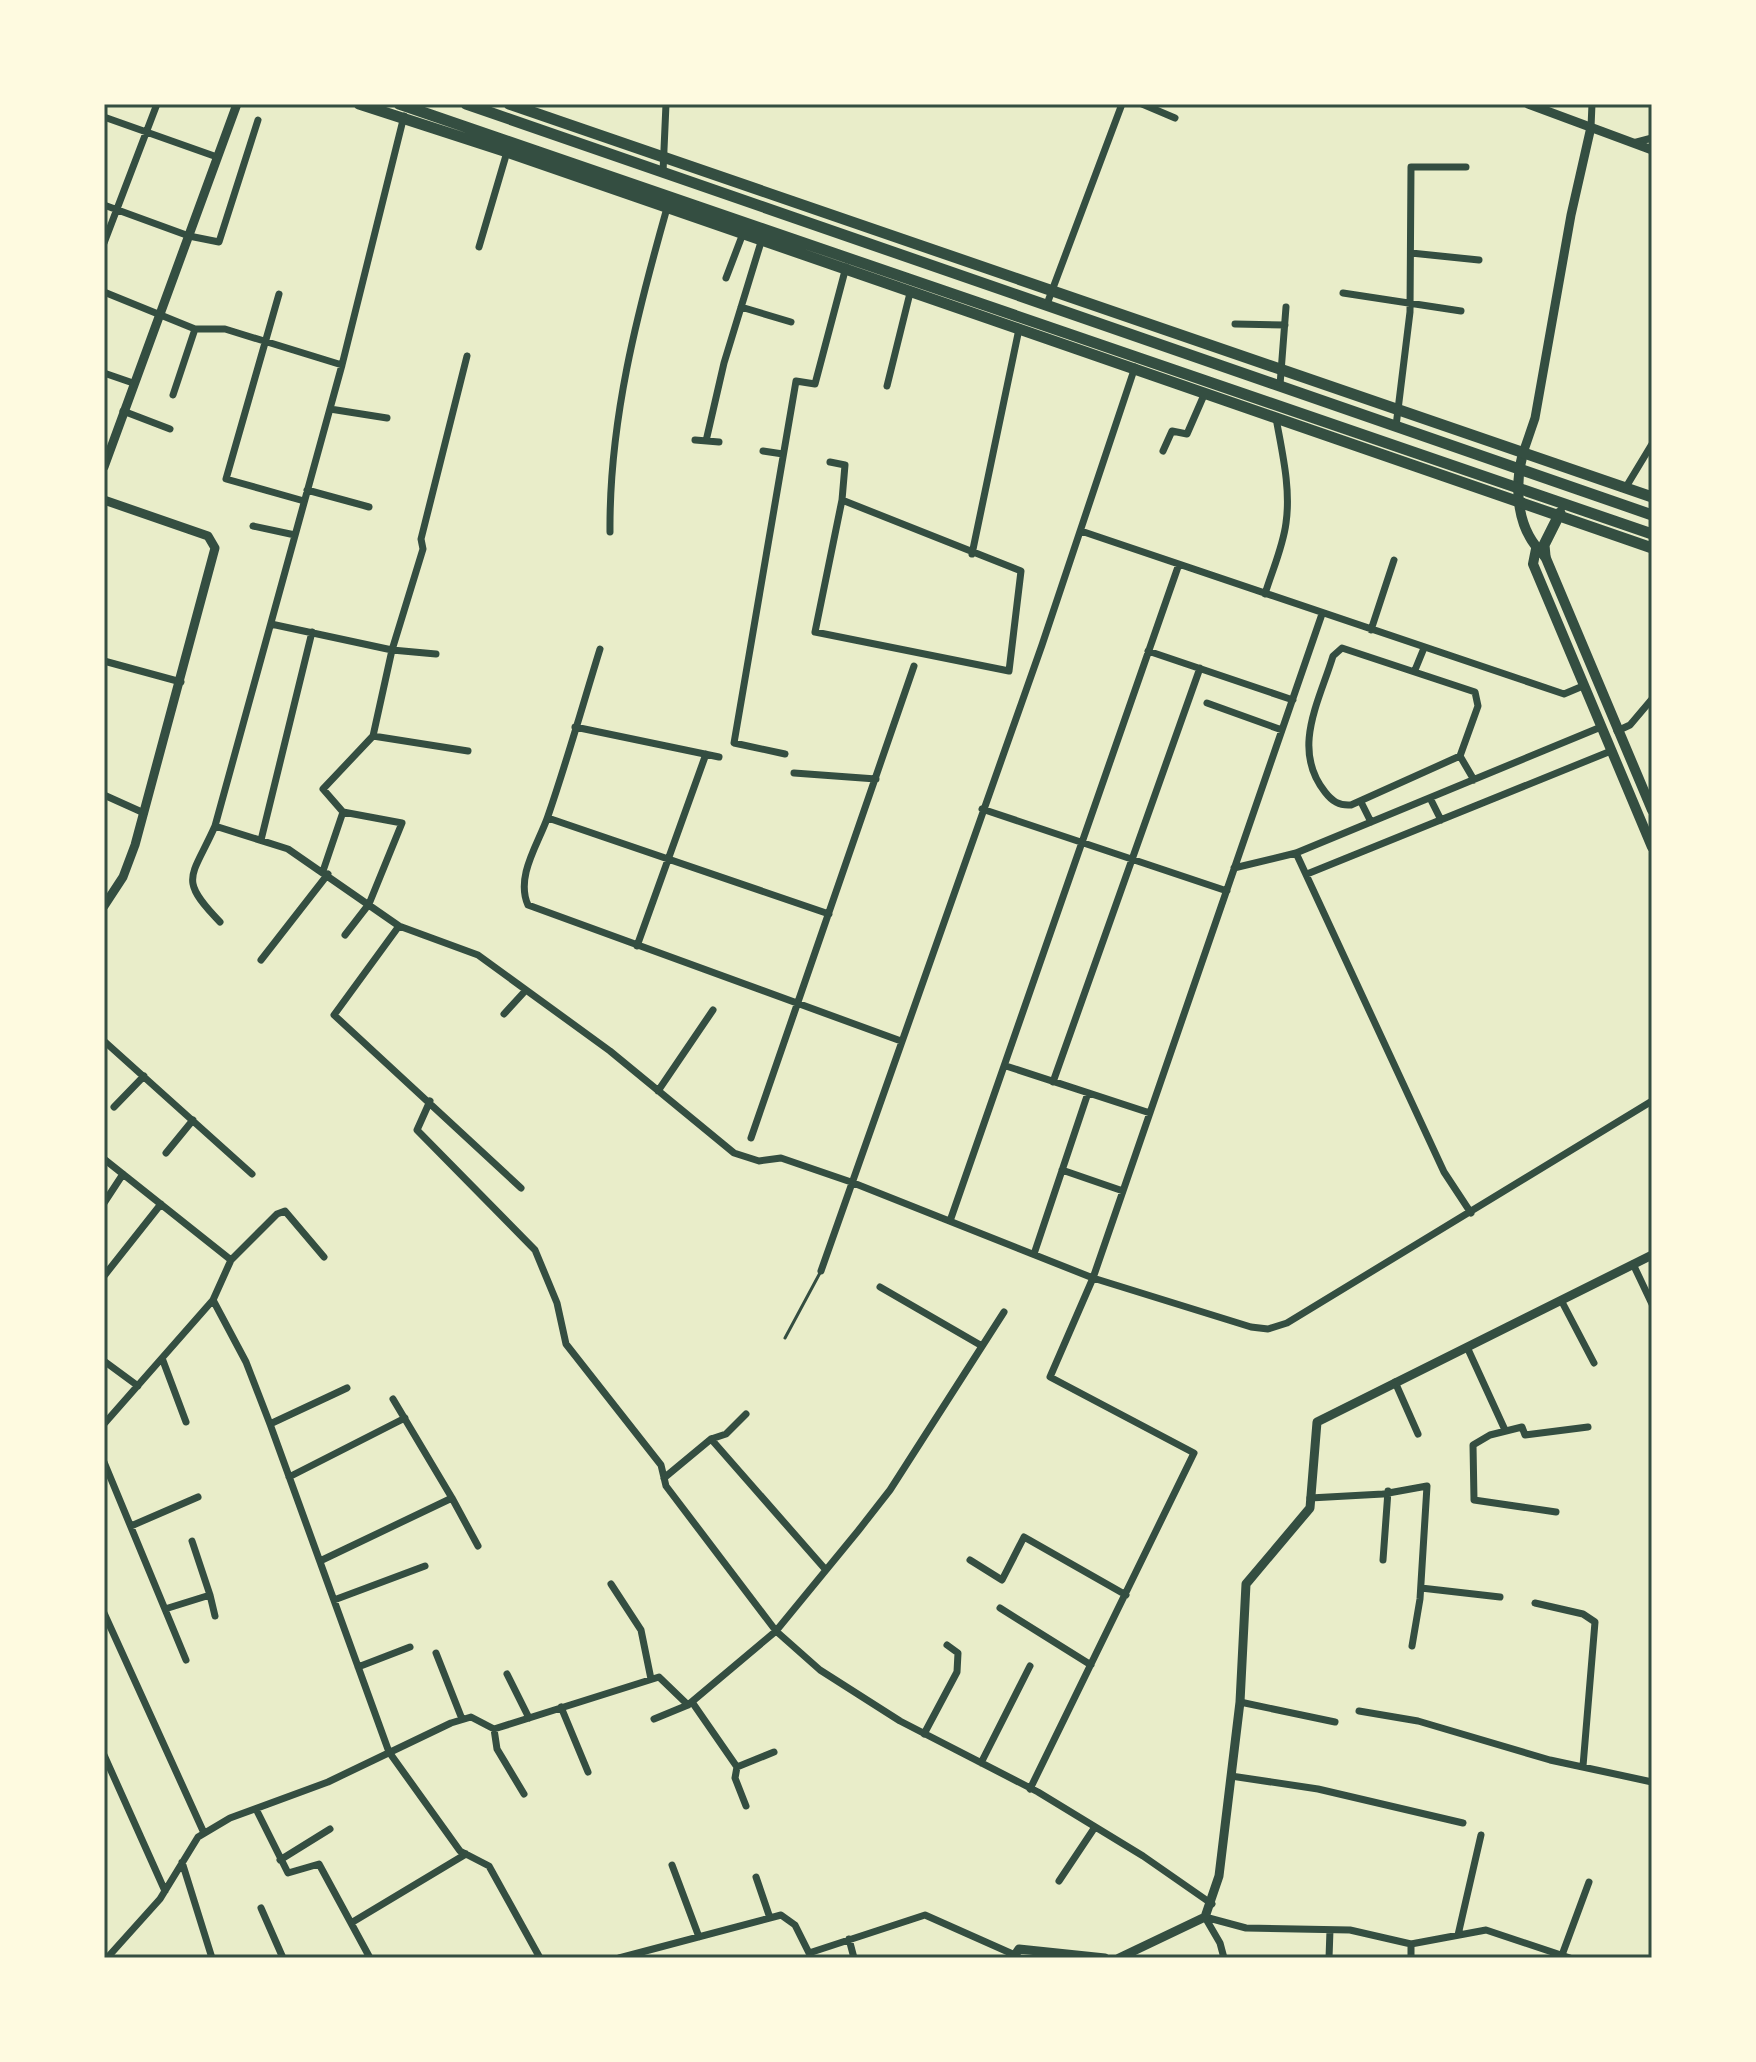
<svg xmlns="http://www.w3.org/2000/svg" width="1756" height="2062" viewBox="0 0 1756 2062" font-family="Lato,sans-serif">
<style>
.lines{fill:none;stroke-linecap:round;stroke-linejoin:round}
.service{stroke:#344e41;stroke-width:3}
.minor{stroke:#344e41;stroke-width:7}
.tertiary{stroke:#344e41;stroke-width:9}
.secondary{stroke:#344e41;stroke-width:10}
.trunk{stroke:#344e41;stroke-width:11}
.neatline{fill:none;stroke:#344e41;stroke-width:3}
</style>
<rect width="100%" height="100%" fill="#e9edc9"/>
<g class="lines">
<path class="service" d="M 785,1338 L 821,1271"/>
<path class="minor" d="M 1142,104 L 1175,118
M 404,116 L 342,365 L 215,826 L 288,849 L 399,926 L 478,955 L 610,1051 L 734,1153 L 759,1161 L 781,1158 L 851,1182 L 1093,1278 L 1251,1327 L 1268,1329 L 1287,1323 L 1652,1101
M 104,117 L 217,157
M 1591,127 L 1592,104
M 1633,143 L 1652,138
M 663,172 L 666,104
M 104,205 L 189,236 L 219,242 L 258,120
M 104,243 L 157,104
M 479,247 L 507,152
M 1411,253 L 1479,260
M 726,278 L 742,236
M 104,292 L 195,329 L 173,395
M 1343,293 L 1461,311
M 279,294 L 226,479 L 304,501
M 1047,304 L 1122,104
M 741,307 L 791,322
M 1235,324 L 1285,325
M 195,329 L 225,329 L 342,365
M 104,373 L 133,383
M 1280,385 L 1286,307
M 887,386 L 910,293
M 330,409 L 387,418
M 123,411 L 170,429
M 1396,426 L 1410,312 L 1411,167 L 1466,167
M 695,440 L 719,442
M 706,441 L 724,363 L 761,242
M 763,451 L 783,454
M 1163,451 L 1172,431 L 1187,434 L 1204,395
M 830,462 L 845,465 L 842,500 L 815,632 L 1009,671 L 1021,571 L 842,500
M 1626,487 L 1652,444
M 307,490 L 369,507
M 253,526 L 295,535
M 1081,531 L 1564,694 L 1583,686
M 610,532 C 609,421 637,314 667,208
M 972,554 L 1019,329
M 1265,594 C 1272,571 1283,547 1286,523 C 1291,488 1282,452 1276,418
M 271,624 L 392,650 L 373,736 L 468,751
M 1371,630 L 1394,560
M 1342,648 L 1475,692 L 1478,706 L 1460,756 L 1351,805 C 1339,806 1332,801 1325,792 C 1291,749 1319,702 1333,656 Z
M 600,649 C 583,704 567,761 548,816 C 539,843 515,876 528,905 L 901,1041
M 1148,651 L 1293,700
M 436,654 L 392,650 L 423,549 L 421,539 L 467,356
M 104,661 L 181,682
M 1415,670 L 1424,648
M 1207,703 L 1282,730
M 575,727 L 719,757
M 1617,731 L 1630,725 L 1652,699
M 785,754 L 734,743 L 795,387 L 796,381 L 815,384 L 846,267
M 1460,756 L 1474,780
M 794,773 L 876,779
M 104,795 L 144,813
M 1430,798 L 1441,820
M 1361,802 L 1371,822
M 982,809 L 1227,891
M 343,812 L 323,789 L 373,736
M 548,818 L 829,914
M 215,826 C 192,878 177,878 220,922
M 261,840 L 312,632
M 1296,853 L 1444,1172 L 1471,1213
M 1234,868 L 1296,853 L 1601,727
M 323,871 L 343,812 L 402,823 L 369,904 L 345,935
M 1307,874 L 1611,751
M 399,926 L 334,1015 L 521,1188
M 637,946 L 706,754
M 261,960 L 328,874
M 504,1014 L 526,990
M 104,1041 L 252,1174
M 1006,1066 L 1150,1113
M 1053,1082 L 1200,668
M 658,1091 L 713,1010
M 430,1101 L 417,1130 L 535,1250 L 557,1303 L 566,1344 L 661,1465 L 666,1486 L 776,1631 L 820,1670 L 900,1721 L 1038,1792 L 1143,1856 L 1212,1904
M 114,1107 L 144,1076
M 751,1138 L 914,666
M 166,1153 L 193,1120
M 104,1159 L 231,1260 L 213,1300 L 104,1424
M 1062,1170 L 1123,1191
M 104,1203 L 123,1174
M 950,1221 L 1179,564
M 1034,1254 L 1088,1093
M 231,1260 L 277,1214 L 285,1211 L 324,1257
M 1633,1264 L 1652,1304
M 821,1271 L 1042,645 L 1135,367
M 104,1276 L 161,1204
M 880,1287 L 982,1346
M 213,1300 L 246,1362 L 270,1424 L 389,1752 L 460,1851 L 489,1866 L 540,1958
M 1561,1300 L 1594,1363
M 1467,1347 L 1505,1430
M 162,1358 L 186,1422
M 104,1361 L 138,1386
M 1395,1382 L 1418,1434
M 393,1399 L 452,1498
M 270,1424 L 347,1388
M 711,1439 L 825,1569
M 104,1462 L 186,1660
M 289,1477 L 405,1418
M 664,1478 L 711,1439 L 726,1434 L 746,1414
M 1310,1498 L 1383,1494 L 1427,1486 L 1420,1599 L 1412,1646
M 1556,1512 L 1474,1500 L 1473,1445 L 1490,1435 L 1522,1427 L 1525,1435 L 1588,1427
M 131,1526 L 198,1497
M 970,1560 L 1002,1580 L 1024,1537 L 1126,1595
M 1383,1560 L 1388,1491
M 320,1561 L 452,1498 L 478,1546
M 611,1584 L 641,1630 L 651,1679
M 1421,1588 L 1500,1597
M 210,1595 L 215,1616
M 334,1600 L 425,1566
M 1535,1603 L 1583,1614 L 1595,1622 L 1583,1766
M 1000,1608 L 1091,1665
M 165,1609 L 210,1595 L 192,1541
M 104,1613 L 204,1833
M 436,1653 L 462,1719
M 358,1667 L 410,1647
M 507,1674 L 529,1718
M 692,1702 L 737,1767 L 774,1752
M 1240,1702 L 1335,1722
M 561,1707 L 588,1772
M 1359,1711 L 1418,1721 L 1550,1760 L 1652,1782
M 654,1719 L 688,1705
M 494,1729 L 497,1749 L 524,1794
M 924,1734 L 957,1672 L 958,1653 L 947,1645
M 104,1755 L 165,1891
M 981,1763 L 1030,1666
M 737,1767 L 735,1778 L 746,1806
M 1231,1776 L 1318,1789 L 1463,1823
M 1030,1789 L 1194,1453 L 1050,1377 L 1093,1278 L 1322,614
M 257,1811 L 288,1873 L 319,1864 L 351,1923
M 280,1860 L 330,1829
M 182,1862 L 212,1958
M 672,1865 L 699,1937
M 756,1877 L 770,1918
M 1059,1881 L 1095,1827
M 261,1908 L 283,1958
M 1205,1917 L 1246,1928 L 1350,1930 L 1411,1944 L 1486,1930 L 1570,1958
M 1206,1919 L 1220,1943 L 1224,1958
M 1458,1935 L 1481,1835
M 849,1939 L 854,1958
M 1562,1955 L 1589,1882
M 107,1958 L 160,1899 L 198,1837 L 230,1818 L 328,1782 L 451,1723 L 471,1717 L 494,1729 L 659,1677 L 688,1705 L 776,1631 L 858,1531 L 890,1490 L 1004,1312
M 370,1958 L 351,1923 L 466,1854
M 619,1958 L 781,1915 L 795,1925 L 809,1953 L 925,1915 L 1015,1955
M 1329,1958 L 1330,1930
M 1411,1958 L 1411,1944"/>
<path class="tertiary" d="M 1528,104 L 1652,150
M 1523,453 L 1535,418 L 1571,215 L 1591,127
M 104,467 L 237,104
M 104,500 L 208,536 L 215,548 L 135,845 L 123,877 L 104,906
M 1013,1958 L 1019,1949 L 1105,1958
M 1119,1958 L 1205,1917 L 1219,1876 L 1240,1702 L 1246,1584 L 1310,1508 L 1317,1422 L 1652,1255"/>
<path class="secondary" d="M 1523,453 C 1514,488 1516,530 1545,556 L 1652,810
M 1536,549 L 1533,564 L 1652,847"/>
<path class="trunk" d="M 359,104 L 507,152 L 1652,548
M 399,104 L 1652,534
M 466,104 L 1652,515
M 509,104 L 1652,497
M 1545,556 L 1544,545 L 1560,513"/>
</g>
<rect width="1756" height="2062" fill="none" stroke="#fefae0" stroke-width="212"/>
<rect x="106" y="106" width="1544" height="1850" class="neatline"/>
</svg>
